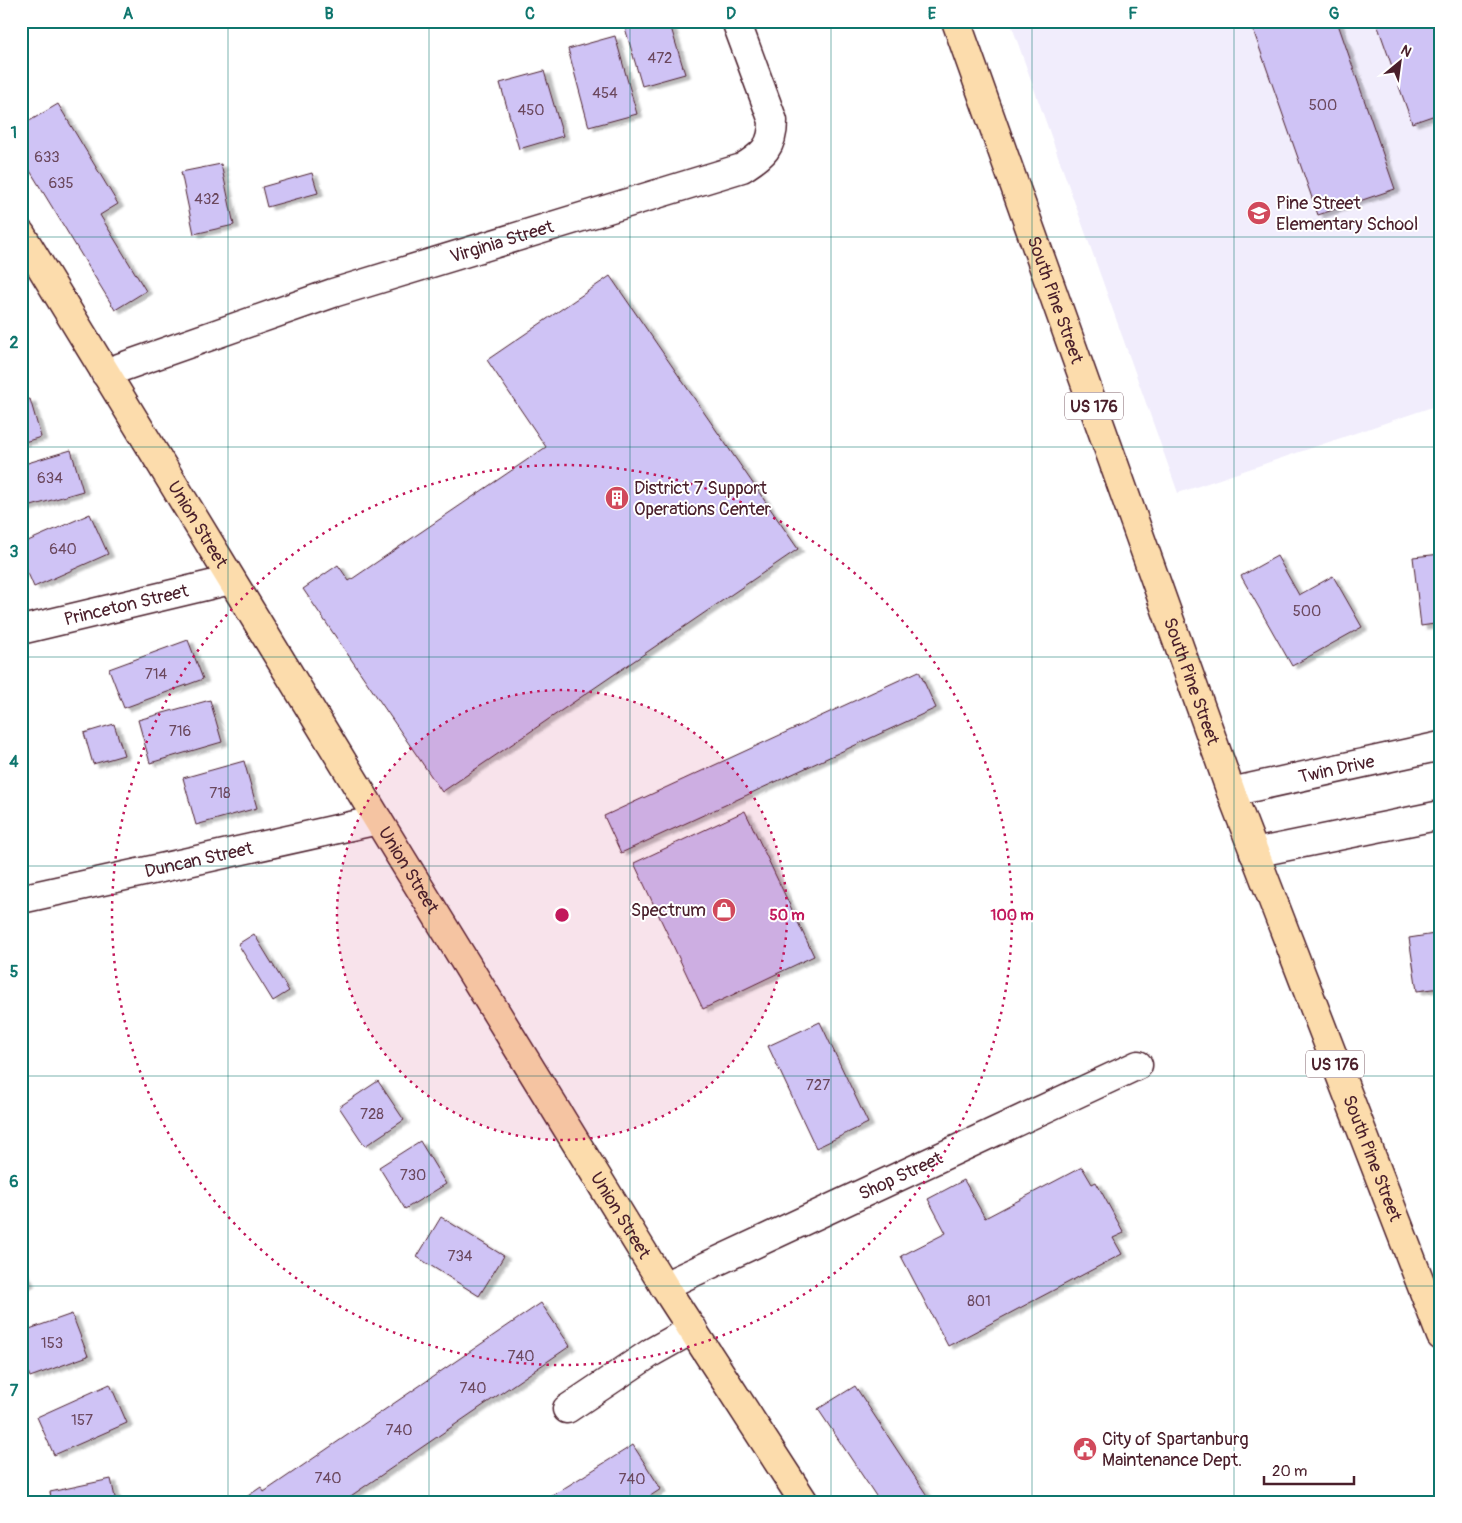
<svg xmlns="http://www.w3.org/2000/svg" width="1462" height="1523" viewBox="0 0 1462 1523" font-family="Pangolin,sans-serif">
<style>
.built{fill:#f1edfc}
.building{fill:#cfc3f5;stroke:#4a1f2b;filter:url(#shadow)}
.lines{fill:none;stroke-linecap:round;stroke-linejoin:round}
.minor-casing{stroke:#4a1f2b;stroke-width:31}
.major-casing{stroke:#4a1f2b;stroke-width:31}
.highway-casing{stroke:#4a1f2b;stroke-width:31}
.minor{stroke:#fff;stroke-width:28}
.major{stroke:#fcdcac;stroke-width:28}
.highway{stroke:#fcdcac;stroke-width:28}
.grid{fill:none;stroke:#0f766e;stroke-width:1;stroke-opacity:0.55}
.ring{fill:none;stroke:#c2185b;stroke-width:2.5;stroke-dasharray:2.5 5}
.labels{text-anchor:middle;stroke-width:4;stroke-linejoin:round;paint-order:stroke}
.number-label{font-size:15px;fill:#6b485e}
.shield{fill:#fff;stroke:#80626b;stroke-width:1}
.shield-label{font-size:16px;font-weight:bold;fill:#4a1f2b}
.poi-label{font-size:18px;fill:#4a1f2b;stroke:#fff;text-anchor:start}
.street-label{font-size:18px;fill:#4a1f2b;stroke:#fff}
.centre{fill:#c2185b;stroke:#fff;stroke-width:2.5}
.ring-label{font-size:15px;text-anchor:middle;font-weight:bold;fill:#c2185b;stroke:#fff;stroke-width:4;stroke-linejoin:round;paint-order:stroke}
.neatline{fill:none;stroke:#0f766e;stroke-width:2}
.grid-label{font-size:16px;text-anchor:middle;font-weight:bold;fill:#0f766e}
</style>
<defs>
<filter id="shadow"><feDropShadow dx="5.5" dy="3" stdDeviation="1" flood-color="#0004"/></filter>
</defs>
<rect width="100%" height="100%" fill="#fff"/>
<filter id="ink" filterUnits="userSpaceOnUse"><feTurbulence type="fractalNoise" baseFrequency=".02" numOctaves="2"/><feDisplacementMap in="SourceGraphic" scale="10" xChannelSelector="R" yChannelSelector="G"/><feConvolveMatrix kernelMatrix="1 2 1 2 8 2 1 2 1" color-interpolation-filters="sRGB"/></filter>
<g filter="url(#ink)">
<path class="built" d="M 1010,21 L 1441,21 L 1441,404 L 1178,493 Z"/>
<path class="building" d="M 623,21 L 669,21 L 685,74 L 642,86 Z
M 1250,21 L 1337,21 L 1395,189 L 1318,215 Z
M 1376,21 L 1441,21 L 1441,113 L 1412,123 Z
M 615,36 L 637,114 L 589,127 L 568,49 Z
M 544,71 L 563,136 L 519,149 L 500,83 Z
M 58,104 L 118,204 L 100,215 L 146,291 L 115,310 L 21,156 L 21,126 Z
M 221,164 L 234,225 L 194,234 L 181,172 Z
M 312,173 L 318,193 L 267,207 L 262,187 Z
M 610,276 L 798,549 L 442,792 L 303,589 L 338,565 L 349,581 L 546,447 L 487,360 Z
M 30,399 L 41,437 L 21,443 L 21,401 Z
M 71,450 L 83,491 L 21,509 L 21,465 Z
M 90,514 L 108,554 L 34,587 L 21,557 L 21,544 Z
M 1441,554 L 1441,623 L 1421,626 L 1413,557 Z
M 1277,556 L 1299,595 L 1333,576 L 1362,627 L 1292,666 L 1241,576 Z
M 188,640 L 203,679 L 124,708 L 109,669 Z
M 919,671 L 936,708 L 621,853 L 604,816 Z
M 210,700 L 222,742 L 150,763 L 138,720 Z
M 114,724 L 124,755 L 93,764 L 84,733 Z
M 244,761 L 257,808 L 196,825 L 183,778 Z
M 745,811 L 814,956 L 703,1009 L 634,863 Z
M 1441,933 L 1441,988 L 1417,991 L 1409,938 Z
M 254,934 L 289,991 L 273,1001 L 238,944 Z
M 820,1022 L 868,1123 L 816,1148 L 768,1046 Z
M 378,1081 L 404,1120 L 365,1146 L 339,1107 Z
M 420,1141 L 446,1184 L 405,1209 L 379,1167 Z
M 1082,1167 L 1092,1184 L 1096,1182 L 1124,1233 L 1113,1238 L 1122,1254 L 948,1346 L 901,1256 L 946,1233 L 928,1199 L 964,1180 L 985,1218 Z
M 441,1217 L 504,1256 L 479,1296 L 417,1257 Z
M 21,1268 L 29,1283 L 21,1287 Z
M 541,1303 L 570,1346 L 342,1502 L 239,1502 L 261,1487 L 264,1492 Z
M 72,1314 L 88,1356 L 30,1377 L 21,1353 L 21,1332 Z
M 110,1384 L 127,1423 L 54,1455 L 37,1417 Z
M 855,1386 L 928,1497 L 921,1502 L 880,1502 L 818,1409 Z
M 633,1445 L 661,1489 L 641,1502 L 542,1502 Z
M 111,1479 L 116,1502 L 52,1502 L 50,1492 Z"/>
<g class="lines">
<g class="minor-casing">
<g id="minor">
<path id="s1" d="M 105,373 L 333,293 L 742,168 C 763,155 773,147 773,121 L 736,21"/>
<path id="s2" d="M 21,630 L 231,580"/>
<path id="s3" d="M 1231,792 L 1441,746"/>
<path d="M 1254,853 L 1441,815"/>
<path id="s4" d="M 21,899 L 378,820"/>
<path id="s5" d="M 664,1286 L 1138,1065"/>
<path d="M 567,1409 L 652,1352 L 693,1329"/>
</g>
</g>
<g class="major-casing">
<g id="major">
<path id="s6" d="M 21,234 L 378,820 L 664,1286 L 804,1502"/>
</g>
</g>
<g class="highway-casing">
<g id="highway">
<path id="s7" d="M 956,21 L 1231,792 L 1441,1336"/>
</g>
</g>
<use href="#minor" class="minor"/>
<use href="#major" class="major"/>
<use href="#highway" class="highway"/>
</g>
</g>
<path class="grid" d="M 228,21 L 228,1502M 429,21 L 429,1502M 630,21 L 630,1502M 831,21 L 831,1502M 1032,21 L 1032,1502M 1234,21 L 1234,1502M 21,237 L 1441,237M 21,447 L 1441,447M 21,657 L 1441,657M 21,866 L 1441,866M 21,1076 L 1441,1076M 21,1286 L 1441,1286"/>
<circle cx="562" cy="915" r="225" fill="#c2185b" fill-opacity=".12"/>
<g class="ring">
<circle cx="562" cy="915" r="225"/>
<circle cx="562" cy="915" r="450"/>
</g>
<defs>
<g id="school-disc" transform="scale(1.25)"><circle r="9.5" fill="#d1495b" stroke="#fff"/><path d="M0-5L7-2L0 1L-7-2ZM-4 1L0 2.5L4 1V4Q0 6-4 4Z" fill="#fff"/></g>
<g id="building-disc" transform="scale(1.25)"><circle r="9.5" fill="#d1495b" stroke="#fff"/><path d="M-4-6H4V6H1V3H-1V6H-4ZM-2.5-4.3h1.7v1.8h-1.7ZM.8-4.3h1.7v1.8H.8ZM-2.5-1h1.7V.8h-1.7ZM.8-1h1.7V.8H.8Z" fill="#fff"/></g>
<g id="shop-disc" transform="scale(1.25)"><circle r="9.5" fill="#d1495b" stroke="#fff"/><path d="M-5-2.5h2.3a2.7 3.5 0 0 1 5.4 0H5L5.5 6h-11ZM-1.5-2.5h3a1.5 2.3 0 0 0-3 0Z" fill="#fff"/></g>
<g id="civic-disc" transform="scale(1.25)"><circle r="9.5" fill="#d1495b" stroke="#fff"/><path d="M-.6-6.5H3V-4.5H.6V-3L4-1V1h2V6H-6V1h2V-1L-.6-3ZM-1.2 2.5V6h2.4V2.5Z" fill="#fff"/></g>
</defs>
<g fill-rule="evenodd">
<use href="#school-disc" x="1259" y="213"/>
<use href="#building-disc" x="617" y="498"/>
<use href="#shop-disc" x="724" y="910"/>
<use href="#civic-disc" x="1085" y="1449"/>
</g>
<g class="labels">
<g class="number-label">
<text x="660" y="63">472</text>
<text x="605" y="98">454</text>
<text x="1323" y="110">500</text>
<text x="531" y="115">450</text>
<text x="47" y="162">633</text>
<text x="61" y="188">635</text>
<text x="207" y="204">432</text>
<text x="50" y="483">634</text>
<text x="63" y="554">640</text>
<text x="1307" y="616">500</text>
<text x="156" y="679">714</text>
<text x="180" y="736">716</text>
<text x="220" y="798">718</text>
<text x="818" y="1090">727</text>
<text x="372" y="1119">728</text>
<text x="413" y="1180">730</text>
<text x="460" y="1261">734</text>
<text x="979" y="1306">801</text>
<text x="52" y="1348">153</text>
<text x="521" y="1361">740</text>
<text x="473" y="1393">740</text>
<text x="82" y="1425">157</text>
<text x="399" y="1435">740</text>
<text x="328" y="1483">740</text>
<text x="632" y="1484">740</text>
</g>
<g class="shield">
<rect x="1065" y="392.5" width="58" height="27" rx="4"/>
<rect x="1306" y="1050.5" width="58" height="27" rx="4"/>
</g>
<g class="shield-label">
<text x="1094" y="412">US 176</text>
<text x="1335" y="1070">US 176</text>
</g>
<g class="poi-label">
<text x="1276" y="209">Pine Street<tspan x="1276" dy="21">Elementary School</tspan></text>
<text x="634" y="494">District 7 Support<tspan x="634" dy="21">Operations Center</tspan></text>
<text x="706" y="916" text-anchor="end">Spectrum</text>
<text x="1102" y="1445">City of Spartanburg<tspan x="1102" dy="21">Maintenance Dept.</tspan></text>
</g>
<g class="street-label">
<text dy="6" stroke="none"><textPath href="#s1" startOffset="418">Virginia Street</textPath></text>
<text dy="6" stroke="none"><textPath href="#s7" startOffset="296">South Pine Street</textPath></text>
<text dy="6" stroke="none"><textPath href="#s6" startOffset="340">Union Street</textPath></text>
<text dy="6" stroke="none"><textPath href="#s2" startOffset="108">Princeton Street</textPath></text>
<text dy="6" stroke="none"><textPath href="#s7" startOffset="701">South Pine Street</textPath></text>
<text dy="6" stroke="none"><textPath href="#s3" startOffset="108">Twin Drive</textPath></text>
<text dy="6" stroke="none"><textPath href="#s4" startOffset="182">Duncan Street</textPath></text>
<text dy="6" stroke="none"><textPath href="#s6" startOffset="745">Union Street</textPath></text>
<text dy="6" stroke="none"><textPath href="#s7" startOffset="1211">South Pine Street</textPath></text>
<text dy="6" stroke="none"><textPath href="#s5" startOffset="261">Shop Street</textPath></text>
<text dy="6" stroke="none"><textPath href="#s6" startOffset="1150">Union Street</textPath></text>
</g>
</g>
<circle cx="562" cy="915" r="8" class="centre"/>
<g class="ring-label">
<text x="787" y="920">50 m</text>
<text x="1012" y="920">100 m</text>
</g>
<rect width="1462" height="1523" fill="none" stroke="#fff" stroke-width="55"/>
<g transform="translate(1400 62) rotate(29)" stroke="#ffffff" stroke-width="4" paint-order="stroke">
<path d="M0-4L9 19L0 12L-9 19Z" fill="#4a1f2b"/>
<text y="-8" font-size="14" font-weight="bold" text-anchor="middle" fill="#4a1f2b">N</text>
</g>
<path d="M1264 1476v8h90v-8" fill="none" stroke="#4a1f2b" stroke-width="2.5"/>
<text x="1272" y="1476" font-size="15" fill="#4a1f2b" stroke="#ffffff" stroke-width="4" paint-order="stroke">20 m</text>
<rect x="28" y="28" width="1406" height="1468" class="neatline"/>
<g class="grid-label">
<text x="128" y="19">A</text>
<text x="329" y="19">B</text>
<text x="530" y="19">C</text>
<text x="731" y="19">D</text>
<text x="932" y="19">E</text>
<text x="1133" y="19">F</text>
<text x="1334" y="19">G</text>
<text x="14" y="138">1</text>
<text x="14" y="348">2</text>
<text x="14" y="557">3</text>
<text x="14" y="767">4</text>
<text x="14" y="977">5</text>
<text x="14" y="1187">6</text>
<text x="14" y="1396">7</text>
</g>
</svg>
